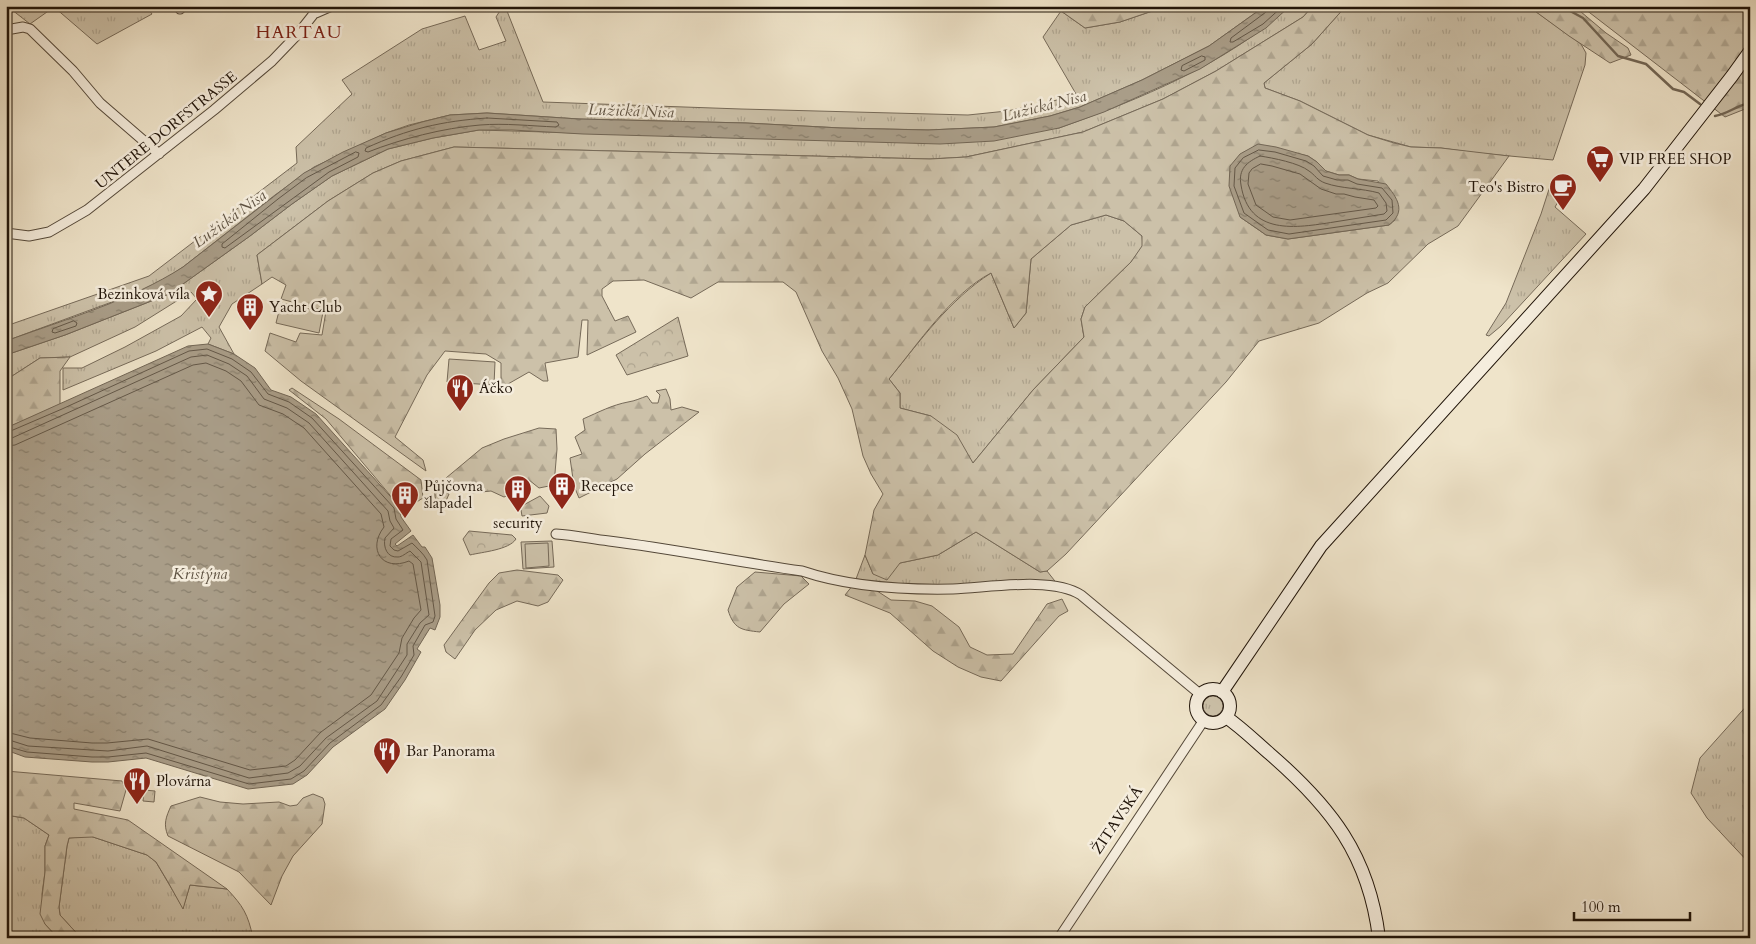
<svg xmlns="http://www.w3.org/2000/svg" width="1756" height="944" viewBox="0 0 1756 944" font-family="Cardo,serif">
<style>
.grass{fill:url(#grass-tufts);stroke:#766a59}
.forest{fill:url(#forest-firs);stroke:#766a59;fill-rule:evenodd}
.park{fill:url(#park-crowns);stroke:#766a59}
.garden{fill:#ccc1a9;stroke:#766a59}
.water{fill:url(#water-ripples);stroke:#726655}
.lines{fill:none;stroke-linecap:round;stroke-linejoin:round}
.shore{stroke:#645848;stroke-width:1}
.stream{stroke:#726655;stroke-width:2.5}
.street-casing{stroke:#544839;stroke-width:11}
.secondary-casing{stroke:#201409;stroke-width:14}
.street{stroke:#f5eddd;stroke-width:9}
.secondary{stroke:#f5eddd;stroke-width:12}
.labels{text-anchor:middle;stroke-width:5;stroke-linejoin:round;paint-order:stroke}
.street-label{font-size:15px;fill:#201409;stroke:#f5eddd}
.poi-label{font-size:15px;fill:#201409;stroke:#f5eddd;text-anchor:start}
.water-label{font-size:16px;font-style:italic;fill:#5e5242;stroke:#f5eddd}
.quarter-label{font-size:18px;letter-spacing:1px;fill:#7a1f14;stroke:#f5eddd}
</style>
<defs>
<pattern id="grass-tufts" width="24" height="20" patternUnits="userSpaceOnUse" patternTransform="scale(1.25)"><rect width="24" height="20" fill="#ccc1a9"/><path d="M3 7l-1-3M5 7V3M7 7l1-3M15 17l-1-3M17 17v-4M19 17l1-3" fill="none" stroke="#afa590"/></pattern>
<pattern id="forest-firs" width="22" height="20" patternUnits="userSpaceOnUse" patternTransform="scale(1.25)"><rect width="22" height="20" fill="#ccc1a9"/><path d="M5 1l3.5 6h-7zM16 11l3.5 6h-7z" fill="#afa590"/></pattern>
<pattern id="park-crowns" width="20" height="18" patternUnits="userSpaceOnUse" patternTransform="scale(1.25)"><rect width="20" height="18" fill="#ccc1a9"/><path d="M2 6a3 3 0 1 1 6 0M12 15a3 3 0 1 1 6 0" fill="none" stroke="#afa590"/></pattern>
<pattern id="water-ripples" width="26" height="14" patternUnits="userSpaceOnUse" patternTransform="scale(1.25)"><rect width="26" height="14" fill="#a99d88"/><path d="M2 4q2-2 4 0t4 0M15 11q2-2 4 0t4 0" fill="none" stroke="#897f6d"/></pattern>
</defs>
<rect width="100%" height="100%" fill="#efe4ca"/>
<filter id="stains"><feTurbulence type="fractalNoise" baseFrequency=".004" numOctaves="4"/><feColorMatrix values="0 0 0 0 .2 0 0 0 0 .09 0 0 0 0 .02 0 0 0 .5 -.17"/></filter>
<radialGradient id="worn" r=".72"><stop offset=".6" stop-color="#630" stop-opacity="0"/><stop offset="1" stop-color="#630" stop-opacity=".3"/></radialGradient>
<path class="grass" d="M 7,6 L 146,6 L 152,14 L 97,44 L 54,7 L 30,24 Z
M 503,6 L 505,6 L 543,102 L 741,109 L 968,115 L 1007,111 L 1047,103 L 1076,94 L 1043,37 L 1061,11 L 1085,28 L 1120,22 L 1167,6 L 1265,6 L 1209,46 L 1142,80 L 1080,107 L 1050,116 L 994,127 L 929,130 L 841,128 L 746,123 L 579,119 L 487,113 L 450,115 L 409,125 L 386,133 L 314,167 L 275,195 L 183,267 L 162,281 L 139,292 L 6,341 L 6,326 L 149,276 L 297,163 L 296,147 L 352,94 L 342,80 L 422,29 L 465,16 L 479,50 L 506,41 L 496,17 Z
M 1290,6 L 1313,6 L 1303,17 L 1216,71 L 1163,99 L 1083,132 L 966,157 L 930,159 L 454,147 L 401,161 L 373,173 L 328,201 L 257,255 L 262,284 L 232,304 L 219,327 L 234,354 L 208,344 L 211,338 L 202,327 L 156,351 L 63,390 L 63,368 L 82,368 L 125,347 L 181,316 L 197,299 L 191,292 L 135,327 L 70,357 L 40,358 L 6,380 L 6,355 L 65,335 L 169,294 L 250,236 L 292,204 L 332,176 L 388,149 L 433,138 L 479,130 L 744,138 L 1059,128 C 1140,99 1225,65 1290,6 Z
M 1346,6 L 1528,6 L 1581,44 L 1586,53 L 1585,65 L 1553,160 L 1477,153 L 1441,148 L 1411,147 L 1368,135 L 1300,101 L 1265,88 L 1264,83 L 1312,44 Z
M 1552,180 L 1567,186 L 1555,207 L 1586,234 L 1501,326 L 1489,336 L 1486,335 L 1506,303 L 1541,214 Z
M 1106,215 L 1124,221 L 1142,236 L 1143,246 L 1131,262 L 1085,307 L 1081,319 L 1084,337 L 1033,390 L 973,463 L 931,416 L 900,408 L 900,393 L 889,379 C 920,341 949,300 991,273 L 1014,328 L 1026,313 L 1031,259 L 1071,225 Z
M 976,532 L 1040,572 L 1047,571 L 1058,585 L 952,587 L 898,586 L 856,579 L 865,555 L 873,574 L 900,563 L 938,555 Z
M1203 706a10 10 0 1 1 20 0a10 10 0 1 1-20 0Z
M 1750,702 L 1750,864 L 1707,818 L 1691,793 L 1700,758 Z
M 6,815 L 24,818 L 49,835 L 45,846 L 45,872 L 42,894 L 45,924 L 58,938 L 6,938 Z
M 90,836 L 147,855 L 156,862 L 183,908 L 190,885 L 227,889 C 243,906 248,914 253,938 L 81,938 L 60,915 L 59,907 L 67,846 L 69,838 Z"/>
<path class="forest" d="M 1065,6 L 1167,6 L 1120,22 L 1085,28 L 1061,11 Z
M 1313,6 L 1346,6 L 1312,44 L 1264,83 L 1265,88 L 1300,101 L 1368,135 L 1394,143 L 1411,147 L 1441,148 L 1509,156 L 1458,226 L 1428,244 L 1388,283 L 1367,293 L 1319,323 L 1259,341 L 1226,382 L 1066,554 L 1047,571 L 1040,572 L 976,532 L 938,555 L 900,563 L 887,580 L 873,574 L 865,555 L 874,510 L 883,494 L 871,474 L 863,456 L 852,409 L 838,378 L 822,351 L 796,292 L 783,282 L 718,282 L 691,298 L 644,280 L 613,281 L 602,289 L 602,296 L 615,321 L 628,316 L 636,332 L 587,355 L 588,320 L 582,320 L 578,357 L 545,363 L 548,381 L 543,381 L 529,372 L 501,388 L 501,363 L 486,354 L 445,351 L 427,375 L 395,437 L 423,460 L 426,471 L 301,381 L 265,351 L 270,333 L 296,342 L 300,333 L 322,335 L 326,311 L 281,299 L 286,285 L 272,277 L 262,284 L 257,255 L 328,201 L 373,173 L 401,161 L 454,147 L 930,159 L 966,157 L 1083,132 L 1163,99 L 1216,71 L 1303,17 ZM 1295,153 L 1308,156 L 1317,162 L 1326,171 L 1339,175 L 1349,175 L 1358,179 L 1378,181 L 1395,220 L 1389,225 L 1288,239 L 1266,235 L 1240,217 ZM 1106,215 L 1124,221 L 1142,236 L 1142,246 L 1131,262 L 1085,307 L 1081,319 L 1084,337 L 1033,390 L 973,463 L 957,435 L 931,416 L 900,408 L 900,393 L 889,379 C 918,344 951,294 991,273 L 1014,328 L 1026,313 L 1031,259 L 1071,225 Z
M 1528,6 L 1574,6 L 1606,33 L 1628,48 L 1631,55 L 1610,63 L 1569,36 Z
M 1581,6 L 1750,6 L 1750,107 L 1725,117 Z
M 70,357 L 60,371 L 60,405 L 6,428 L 6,380 L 40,358 Z
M 292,388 L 339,419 L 421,480 L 423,498 L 410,506 L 403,507 L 395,501 L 326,419 L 289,390 Z
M 666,389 L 670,399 L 671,410 L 682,407 L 699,412 L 645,454 L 617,479 L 579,498 L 574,486 L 570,458 L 582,454 L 575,437 L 585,430 L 583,419 C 599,412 612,405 628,402 C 635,401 641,398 647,396 L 652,403 L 658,403 L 660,395 L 656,391 Z
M 539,428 L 556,429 L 557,449 L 554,485 L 539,488 L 529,480 L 512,485 L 507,488 L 509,495 L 504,497 L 491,491 L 471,493 L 446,478 L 482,448 L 504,439 Z
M 436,486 L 449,494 L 442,510 C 436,503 433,496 436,486 Z
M 540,496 L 549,506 L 547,513 L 522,516 L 521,510 L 518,508 Z
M 517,570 L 558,575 L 563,580 L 548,602 L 538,606 L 517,601 L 496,610 L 475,630 L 455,659 L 446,652 L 444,645 L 489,583 L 499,573 Z
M 755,572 L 801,576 L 809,584 L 784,604 L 760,632 C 741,630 734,629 728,610 L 737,587 Z
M 853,585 L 871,587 L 891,600 L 915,601 L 932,606 L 959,627 L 970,647 L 987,655 L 1013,654 L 1047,604 L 1062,599 L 1068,611 L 1059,616 L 1001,681 L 981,677 L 958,667 L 933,651 L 890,613 L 845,595 Z
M 6,771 L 122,781 L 126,790 L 120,811 L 74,803 L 74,809 L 128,820 L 227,889 L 190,885 L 183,909 L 168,882 L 156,862 L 147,855 L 93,837 L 69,838 L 67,846 L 59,907 L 60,915 L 81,938 L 58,938 L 45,924 L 40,914 L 45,872 L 45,846 L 49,835 L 24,818 L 6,815 Z
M 313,794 L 323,798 L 325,804 L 322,824 L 293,856 L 282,876 L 271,905 L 239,872 L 168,836 C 163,824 166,817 171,806 L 200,797 L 220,802 L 243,804 L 279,802 L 290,806 L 297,805 L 303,798 Z"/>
<path class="park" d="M 678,317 L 688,356 L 627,375 L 616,355 Z
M 469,531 L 512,535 L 516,539 C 509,550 482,552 470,555 L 463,539 Z
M 552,541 L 554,567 L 523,569 L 521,542 Z
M 144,790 L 155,791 L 154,802 L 143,801 Z"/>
<path class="garden" d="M 281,303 L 323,312 L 319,333 L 276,323 Z
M 449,359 L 495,362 L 494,385 L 447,382 Z
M 548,543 L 549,566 L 526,568 L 525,544 Z"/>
<path class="water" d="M 1265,6 L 1290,6 L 1266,28 L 1200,69 L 1104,112 L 1059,128 L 994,141 L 940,144 L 583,134 L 512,130 L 479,130 L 433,138 L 388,149 L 332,176 L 292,204 L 250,236 L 169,294 L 65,335 L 6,355 L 6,341 C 66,319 130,301 183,267 L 304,173 L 343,152 L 386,133 L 422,122 L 450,115 L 487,113 L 579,119 L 746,123 L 841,128 L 928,130 L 994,127 L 1050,116 L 1080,107 L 1142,80 L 1209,46 Z
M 1258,144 L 1276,147 L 1308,156 L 1317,162 L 1326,171 L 1339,175 L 1349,175 L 1358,179 L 1386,184 C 1397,198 1407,211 1389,225 L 1288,239 L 1266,235 L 1259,230 L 1240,217 L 1229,186 L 1230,166 L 1240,154 Z
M 208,344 L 234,354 L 255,368 L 271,390 L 291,397 L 316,414 L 399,506 L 401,517 L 411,531 L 395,544 L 397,546 L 413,535 L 422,547 L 425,547 L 432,558 L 440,605 L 440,617 L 435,630 L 430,628 L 417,649 L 421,652 L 405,680 L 385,709 L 333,747 L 307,775 L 293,784 L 248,789 L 146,758 L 108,762 L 92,762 L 25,757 L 6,750 L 6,428 L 188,346 Z"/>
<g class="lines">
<path class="shore" d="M 1267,6 L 1266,12 L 1231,38 L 1230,42 L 1233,42 L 1263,24 L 1283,6
M 1202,56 L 1205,57 L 1205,60 L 1184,71 L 1181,70 L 1182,66 Z
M 487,118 L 557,122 L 559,125 L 556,127 C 531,126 505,123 480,125 C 443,128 401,139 368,152 L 365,151 L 366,148 C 408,129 442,121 487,118 Z
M 1259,150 L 1275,152 L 1306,161 L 1314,166 L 1323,176 L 1337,180 L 1348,180 L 1357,184 L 1382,188 L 1392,200 L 1393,213 L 1386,220 L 1289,234 L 1268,230 L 1244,213 L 1234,186 L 1235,168 L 1243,158 Z
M 356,152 L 359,153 L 358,157 L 329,172 L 225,248 L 222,247 L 222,244 L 278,199 L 306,178 Z
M 1260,156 C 1273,158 1299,163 1309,171 C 1315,175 1317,180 1325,183 C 1342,189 1361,188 1379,193 L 1386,203 L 1387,211 L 1384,214 C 1367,217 1351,219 1334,222 C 1296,228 1249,236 1241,185 C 1238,169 1247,162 1260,156 Z
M 1261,164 L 1272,166 L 1300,174 L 1321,189 L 1336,194 L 1344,194 L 1355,197 L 1374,200 L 1378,206 L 1376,208 L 1290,220 L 1273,217 L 1256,205 L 1248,184 L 1249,173 L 1252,169 Z
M 74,321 L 77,323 L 76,326 L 55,333 L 52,332 L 53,329 Z
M 6,433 L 62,409 L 189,351 L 207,349 L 232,359 L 251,372 L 268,394 L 289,402 L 312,418 L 394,508 L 396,519 L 403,530 L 391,539 L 390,546 L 394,550 L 398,551 L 412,543 C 417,548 423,553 427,560 L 435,616 L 433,622 L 425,625 L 413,646 L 414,655 L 401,677 L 381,705 L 330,743 L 304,771 L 291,779 L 249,784 L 146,753 L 108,757 L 92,757 L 27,752 L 6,746
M 6,439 L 12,438 L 191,357 L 207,355 L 229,364 L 247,376 L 264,399 L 287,408 L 309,423 L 388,511 L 390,521 L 394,528 L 385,538 C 383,547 387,558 398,557 C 402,557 406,553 410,551 L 421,562 L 429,615 L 420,623 L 407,644 L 407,655 L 377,701 L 326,738 L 300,766 L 288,773 L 249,778 L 147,746 L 108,751 L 28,746 L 6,739
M 6,446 L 15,445 L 193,365 L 206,363 L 226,371 L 241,381 L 259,405 L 283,414 L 304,428 L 381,514 L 384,527 C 367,549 382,572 409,561 L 413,564 L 421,610 L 414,618 L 402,638 L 399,653 L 371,695 L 321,732 L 295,760 L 286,766 L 250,770 L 148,739 L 107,743 L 92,743 L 30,738 L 6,732"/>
<path class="stream" d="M 1561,6 L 1583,18 L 1618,56 L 1646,64 L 1673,89 L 1684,92 L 1700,104
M 1715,116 C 1728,114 1737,105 1750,103"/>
<g class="street-casing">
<path id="street" d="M 180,9 L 183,6
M 316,13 L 332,6
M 6,30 L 23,27 L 30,29 L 73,71 L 100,103 L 159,154
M 6,233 L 29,236 L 49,232 L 87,210 L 214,110 L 272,61 L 297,35 L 320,6
M 556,534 C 574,535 591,539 609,541 C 674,549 737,562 802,571 C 849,587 903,590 953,589 C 987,588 1052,576 1081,595 L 1201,695
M 1059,938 L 1204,720"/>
</g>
<g class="secondary-casing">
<path id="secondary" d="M1196 706a17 17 0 1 1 34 0a17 17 0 1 1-34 0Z
M 1222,692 L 1321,546 L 1644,189 L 1732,76 L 1750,51
M 1226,717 C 1242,728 1256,742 1270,754 C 1331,807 1369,855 1379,938"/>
</g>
<use href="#street" class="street"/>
<use href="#secondary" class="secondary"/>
</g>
<defs>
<g id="supermarket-pin" transform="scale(1.4375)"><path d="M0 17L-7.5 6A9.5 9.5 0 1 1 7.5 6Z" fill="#8f2418" stroke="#f5eddd"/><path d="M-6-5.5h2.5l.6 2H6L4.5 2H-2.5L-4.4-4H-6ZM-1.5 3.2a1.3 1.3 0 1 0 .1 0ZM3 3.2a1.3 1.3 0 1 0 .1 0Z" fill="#fff"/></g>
<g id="cafe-pin" transform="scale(1.4375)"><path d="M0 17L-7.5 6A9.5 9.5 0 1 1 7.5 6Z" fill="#8f2418" stroke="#f5eddd"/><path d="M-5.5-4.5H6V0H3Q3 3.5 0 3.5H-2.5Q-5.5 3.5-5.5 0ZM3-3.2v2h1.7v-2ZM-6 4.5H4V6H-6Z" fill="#fff"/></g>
<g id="sight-pin" transform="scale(1.4375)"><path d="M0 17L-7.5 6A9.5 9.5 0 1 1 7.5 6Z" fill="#8f2418" stroke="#f5eddd"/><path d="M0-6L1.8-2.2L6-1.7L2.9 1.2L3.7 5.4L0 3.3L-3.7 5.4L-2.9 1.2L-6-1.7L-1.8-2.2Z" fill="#fff"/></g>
<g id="building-pin" transform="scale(1.4375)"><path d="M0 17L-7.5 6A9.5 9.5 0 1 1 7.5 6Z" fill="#8f2418" stroke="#f5eddd"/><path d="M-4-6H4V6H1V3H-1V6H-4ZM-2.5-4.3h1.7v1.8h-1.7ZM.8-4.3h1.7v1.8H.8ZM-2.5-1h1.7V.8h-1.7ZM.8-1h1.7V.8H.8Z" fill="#fff"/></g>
<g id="restaurant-pin" transform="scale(1.4375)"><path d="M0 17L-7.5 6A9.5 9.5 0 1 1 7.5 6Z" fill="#8f2418" stroke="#f5eddd"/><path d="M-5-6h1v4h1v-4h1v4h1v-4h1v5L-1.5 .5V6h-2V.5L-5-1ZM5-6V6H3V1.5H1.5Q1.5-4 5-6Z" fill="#fff"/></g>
</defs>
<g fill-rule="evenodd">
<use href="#supermarket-pin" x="1600" y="159"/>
<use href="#cafe-pin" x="1563" y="187"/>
<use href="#sight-pin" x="209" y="294"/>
<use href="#building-pin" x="250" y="307"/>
<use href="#restaurant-pin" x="460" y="388"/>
<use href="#building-pin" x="562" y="486"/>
<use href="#building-pin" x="518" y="489"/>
<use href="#building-pin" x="405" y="495"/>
<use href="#restaurant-pin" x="387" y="751"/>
<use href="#restaurant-pin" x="137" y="781"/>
</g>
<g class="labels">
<g class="street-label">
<text transform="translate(166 130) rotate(-39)" y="5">UNTERE DORFSTRASSE</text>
<text transform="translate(1117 820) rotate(-56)" y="5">ŽITAVSKÁ</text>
</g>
<g class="poi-label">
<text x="1619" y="164">VIP FREE SHOP</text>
<text x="1544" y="192" text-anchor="end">Teo's Bistro</text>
<text x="190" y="299" text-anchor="end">Bezinková víla</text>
<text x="269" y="312">Yacht Club</text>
<text x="479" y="393">Áčko</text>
<text x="424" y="491">Půjčovna<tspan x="424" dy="17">šlapadel</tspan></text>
<text x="581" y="491">Recepce</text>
<text x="518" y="528" text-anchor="middle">security</text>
<text x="406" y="756">Bar Panorama</text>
<text x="156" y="786">Plovárna</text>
</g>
<g class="water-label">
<text transform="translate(1044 105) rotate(-14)" y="6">Lužická Nisa</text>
<text transform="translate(631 110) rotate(2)" y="6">Lužická Nisa</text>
<text transform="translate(229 218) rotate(-36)" y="6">Lužická Nisa</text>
<text x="200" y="579">Kristýna</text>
</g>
<g class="quarter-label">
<text x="299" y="38">HARTAU</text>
</g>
</g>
<rect width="1756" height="944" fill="none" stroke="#efe4ca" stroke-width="25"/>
<rect x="8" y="8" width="1741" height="929" fill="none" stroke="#201409" stroke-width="2.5"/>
<rect x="12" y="12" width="1731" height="919" fill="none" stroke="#201409"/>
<path d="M1574 912v8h116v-8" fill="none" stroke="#201409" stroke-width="2.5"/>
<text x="1581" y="912" font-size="15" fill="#201409" stroke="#f5eddd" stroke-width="4" paint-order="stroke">100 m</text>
<rect width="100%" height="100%" filter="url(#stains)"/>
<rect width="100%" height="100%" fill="url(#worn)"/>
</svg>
